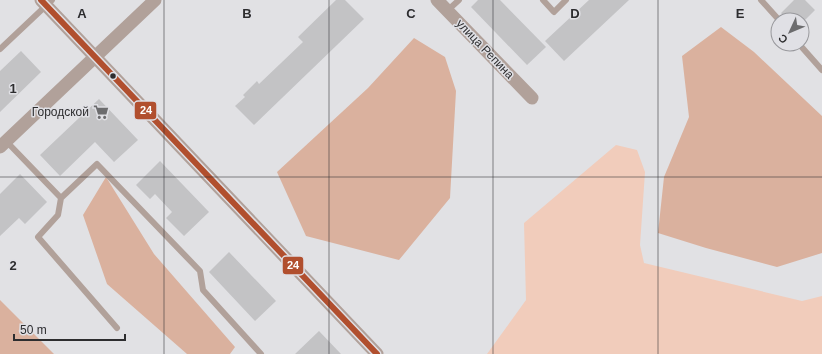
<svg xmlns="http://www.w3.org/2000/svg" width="822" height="354" viewBox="0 0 822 354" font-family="Helvetica,sans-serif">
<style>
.green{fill:#f1ccbb}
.forest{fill:#dab19e}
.building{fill:#c3c3c5}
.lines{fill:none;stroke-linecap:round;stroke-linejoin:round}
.service{stroke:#b1a19a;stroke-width:6}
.minor{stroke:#b1a19a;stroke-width:13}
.bus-1-casing{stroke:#e0e0e5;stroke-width:9}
.bus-1{stroke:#b14f2e;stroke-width:6}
.grid{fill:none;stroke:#2d2d2f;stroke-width:1;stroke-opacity:0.55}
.bus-dot{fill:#2d2d2f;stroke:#e0e0e5;stroke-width:1.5}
.labels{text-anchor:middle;stroke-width:3;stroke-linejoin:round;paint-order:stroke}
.street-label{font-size:12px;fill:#2d2d2f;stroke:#e0e0e5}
.poi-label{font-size:12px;fill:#2d2d2f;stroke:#e0e0e5;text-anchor:end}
.grid-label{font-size:13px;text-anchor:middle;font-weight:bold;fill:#2d2d2f;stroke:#e0e0e5;stroke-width:3;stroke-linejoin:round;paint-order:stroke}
.line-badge{stroke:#e0e0e5;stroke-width:1.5}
.badge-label{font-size:11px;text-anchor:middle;font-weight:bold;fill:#fff}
</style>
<rect width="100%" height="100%" fill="#e1e1e4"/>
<path class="green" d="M 616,145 L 637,150 L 645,172 L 640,245 L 644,263 L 802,301 L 822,296 L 822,354 L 487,354 L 526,300 L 524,223 Z"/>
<path class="forest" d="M 721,27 L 754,52 L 822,116 L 822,253 L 777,267 L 706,248 L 658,233 L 664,177 L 689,117 L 682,56 Z
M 414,38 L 445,57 L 456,91 L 450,198 L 399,260 L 306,236 L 277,172 L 368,88 Z
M 106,177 L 154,254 L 235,347 L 230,354 L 187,354 L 107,284 L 83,215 Z
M 0,300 L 54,354 L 0,354 Z"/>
<path class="building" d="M 336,0 L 345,0 L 364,19 L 254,125 L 235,106 L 245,97 L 243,95 L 257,81 L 259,84 L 303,42 L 298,37 Z
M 478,0 L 500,0 L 546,47 L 527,65 L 471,7 Z
M 589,0 L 629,0 L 564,61 L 545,41 Z
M 794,0 L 805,0 L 815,10 L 805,20 L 787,20 L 781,13 Z
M 21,51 L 41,72 L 0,112 L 0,71 Z
M 99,99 L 138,140 L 114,162 L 95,142 L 60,176 L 40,155 Z
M 160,161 L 209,212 L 184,236 L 166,218 L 172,212 L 155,194 L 150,199 L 136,185 Z
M 20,174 L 47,202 L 25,224 L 19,218 L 0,236 L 0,194 Z
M 229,252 L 276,301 L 255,321 L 209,272 Z
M 319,331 L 341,354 L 295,354 Z"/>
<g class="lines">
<path class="service" d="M 543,0 L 554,12 L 566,0
M 761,0 L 779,20
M 448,10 L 459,0
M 799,44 L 822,70
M 0,49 L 52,0
M 6,141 L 61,198 L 97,164 L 200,271 L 203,290 L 261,354
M 61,198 L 58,215 L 38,237 L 117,328"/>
<path class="minor" d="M 41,0 L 377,354
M 437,0 L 532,98
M 0,147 L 155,0"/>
<g class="bus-1-casing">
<path id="bus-1" d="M 41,0 L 377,354"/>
</g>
<use href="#bus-1" class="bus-1"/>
</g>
<path class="grid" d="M 164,0 L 164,354M 329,0 L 329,354M 493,0 L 493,354M 658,0 L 658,354M 0,177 L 822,177"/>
<defs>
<g id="supermarket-bare" transform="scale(1.2)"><path d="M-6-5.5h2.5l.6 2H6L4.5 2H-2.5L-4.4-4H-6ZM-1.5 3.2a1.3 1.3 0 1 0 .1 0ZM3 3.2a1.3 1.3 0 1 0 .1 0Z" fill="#6c6c6e" stroke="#e0e0e5" stroke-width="2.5" paint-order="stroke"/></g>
</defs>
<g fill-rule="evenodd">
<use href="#supermarket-bare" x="101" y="112"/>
</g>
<circle class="bus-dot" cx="113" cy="76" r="3.5"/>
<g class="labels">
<g class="street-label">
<text transform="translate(485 49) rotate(46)" y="4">улица Репина</text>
</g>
<g class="poi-label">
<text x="89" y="116">Городской</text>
</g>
</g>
<g class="grid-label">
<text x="82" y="18">A</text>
<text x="247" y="18">B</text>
<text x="411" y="18">C</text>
<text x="575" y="18">D</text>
<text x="740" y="18">E</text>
<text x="13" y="93">1</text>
<text x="13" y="270">2</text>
</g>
<g class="line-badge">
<rect x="134" y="101" width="23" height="19" rx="4" fill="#b14f2e"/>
<rect x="282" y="256" width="22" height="19" rx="4" fill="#b14f2e"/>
</g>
<g class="badge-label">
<text x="146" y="114">24</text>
<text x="293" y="269">24</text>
</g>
<g transform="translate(790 32) rotate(226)"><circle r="19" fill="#e0e0e5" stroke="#98989c"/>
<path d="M0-3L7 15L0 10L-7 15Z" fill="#6c6c6e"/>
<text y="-6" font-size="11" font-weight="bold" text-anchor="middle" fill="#2d2d2f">С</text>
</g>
<path d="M14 334v6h111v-6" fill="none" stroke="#2d2d2f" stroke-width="2"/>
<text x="20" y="334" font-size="12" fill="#2d2d2f" stroke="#e0e0e5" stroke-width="3" paint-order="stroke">50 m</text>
</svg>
